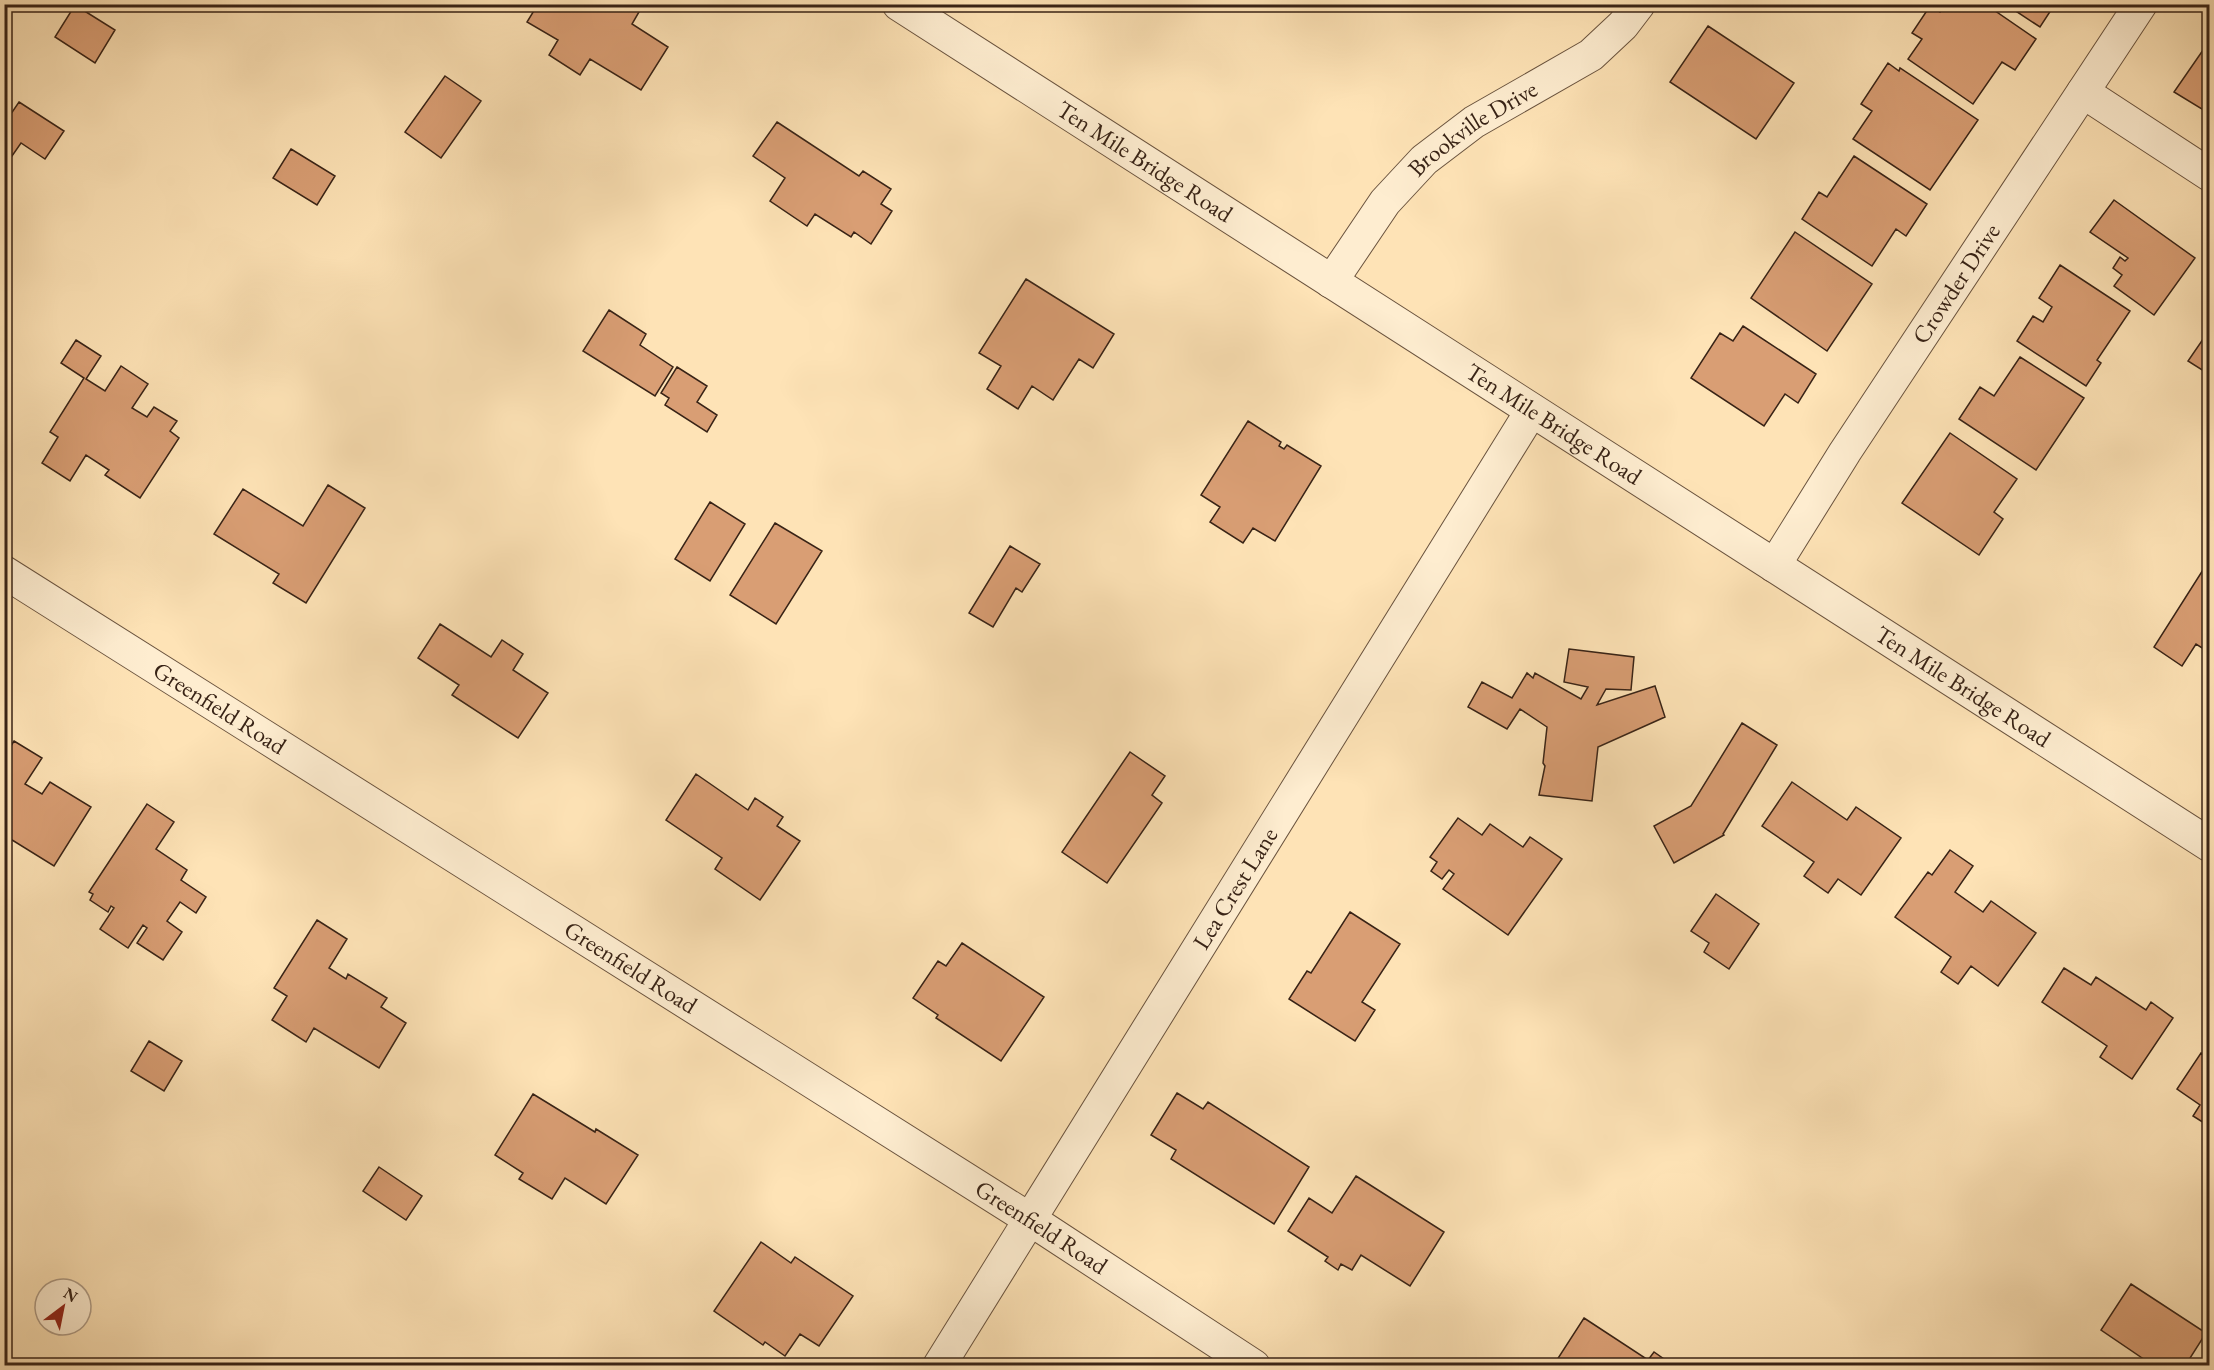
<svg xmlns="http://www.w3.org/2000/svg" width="2214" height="1370" viewBox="0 0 2214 1370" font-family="'EB Garamond',serif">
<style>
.building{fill:#d99e74;stroke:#382316;stroke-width:1.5}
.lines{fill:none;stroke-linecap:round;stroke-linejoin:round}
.minor-casing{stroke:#6a533e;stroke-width:34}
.tertiary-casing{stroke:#6a533e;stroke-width:35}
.minor{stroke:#feedd0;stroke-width:32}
.tertiary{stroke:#feedd0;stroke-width:33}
.labels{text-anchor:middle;stroke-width:6;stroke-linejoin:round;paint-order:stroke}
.street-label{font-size:24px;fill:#382316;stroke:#feedd0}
</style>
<rect width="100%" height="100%" fill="#fee3b6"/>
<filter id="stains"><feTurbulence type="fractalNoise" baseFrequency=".00333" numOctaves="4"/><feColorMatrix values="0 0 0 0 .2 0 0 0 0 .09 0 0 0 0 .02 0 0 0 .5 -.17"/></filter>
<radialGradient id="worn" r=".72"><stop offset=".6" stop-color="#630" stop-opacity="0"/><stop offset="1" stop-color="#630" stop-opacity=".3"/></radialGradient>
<path class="building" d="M 538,4 L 627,4 L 639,12 L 632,24 L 668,47 L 641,90 L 590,59 L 580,75 L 549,55 L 558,40 L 527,22 Z
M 1945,4 L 1985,4 L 2036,39 L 2015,70 L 2002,62 L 1973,104 L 1908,59 L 1922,39 L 1912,33 L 1930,6 L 1940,12 Z
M 2005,4 L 2055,4 L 2040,27 Z
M 75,5 L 115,30 L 95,63 L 55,37 Z
M 1708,26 L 1794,83 L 1756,139 L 1670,82 Z
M 2210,40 L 2210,114 L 2174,92 Z
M 1888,63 L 1899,71 L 1900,68 L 1978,120 L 1930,190 L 1853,139 L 1872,111 L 1861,104 Z
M 445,76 L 481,101 L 441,158 L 405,132 Z
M 19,102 L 64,131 L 45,159 L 21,143 L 12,156 L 4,151 L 4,124 Z
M 777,122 L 859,176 L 863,171 L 891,189 L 881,204 L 892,211 L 871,244 L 854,232 L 851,237 L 815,214 L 807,226 L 770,201 L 785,178 L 753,156 Z
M 291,149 L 335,176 L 317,205 L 273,178 Z
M 1854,156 L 1927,204 L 1906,236 L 1896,229 L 1872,266 L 1802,219 L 1819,192 L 1827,197 Z
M 2114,200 L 2195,258 L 2154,315 L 2114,286 L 2122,275 L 2113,268 L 2120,257 L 2125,261 L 2128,258 L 2090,232 Z
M 1795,232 L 1872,284 L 1827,351 L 1751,298 Z
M 2060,265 L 2130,311 L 2097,360 L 2101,363 L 2086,386 L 2017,341 L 2033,316 L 2043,322 L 2052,307 L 2039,298 Z
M 1026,279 L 1114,334 L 1093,368 L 1079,359 L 1053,400 L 1032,386 L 1018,409 L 987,389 L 1001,366 L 979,353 Z
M 609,310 L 646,334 L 640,345 L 673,367 L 655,396 L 583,351 Z
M 1743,326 L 1816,374 L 1798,403 L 1785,394 L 1764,426 L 1691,378 L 1720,333 L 1733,341 Z
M 2210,329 L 2210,375 L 2188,361 Z
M 76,340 L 101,356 L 86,379 L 105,391 L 121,366 L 148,384 L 132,408 L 147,417 L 154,407 L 177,421 L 170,431 L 179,438 L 140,498 L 105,475 L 109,470 L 86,455 L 70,481 L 42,463 L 58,437 L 50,432 L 84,378 L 61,363 Z
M 2020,357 L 2084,398 L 2036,470 L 1959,419 L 1980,387 L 1994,396 Z
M 677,367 L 707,386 L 697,402 L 717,415 L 707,432 L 665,405 L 669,398 L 661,393 Z
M 1248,421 L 1281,442 L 1279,446 L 1284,449 L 1287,445 L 1321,466 L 1275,541 L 1253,528 L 1243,543 L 1210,522 L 1220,507 L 1201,495 Z
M 1950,433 L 2017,479 L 1994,512 L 2003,519 L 1979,555 L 1902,503 Z
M 328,485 L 365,508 L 306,603 L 273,583 L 279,574 L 214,534 L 243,489 L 303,526 Z
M 710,502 L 745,524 L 710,581 L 675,559 Z
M 775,523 L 822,551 L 776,624 L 730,595 Z
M 1010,546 L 1040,564 L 1022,592 L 1016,588 L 993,627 L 969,613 Z
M 2208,562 L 2210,564 L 2210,653 L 2196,644 L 2182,666 L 2154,647 Z
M 440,624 L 491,657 L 502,640 L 523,654 L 513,670 L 548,693 L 518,738 L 452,695 L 459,685 L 418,658 Z
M 1569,649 L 1634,657 L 1631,690 L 1606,689 L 1597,705 L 1655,686 L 1665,717 L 1598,747 L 1592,801 L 1539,795 L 1545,766 L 1543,763 L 1547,727 L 1520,709 L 1507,729 L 1468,707 L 1482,682 L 1512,698 L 1527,673 L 1533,678 L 1535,673 L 1581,699 L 1588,687 L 1564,682 Z
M 1742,723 L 1777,745 L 1723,834 L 1724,835 L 1674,863 L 1654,826 L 1691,806 Z
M 14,741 L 42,758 L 25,784 L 42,794 L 50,782 L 91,807 L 54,866 L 4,835 L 4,757 Z
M 1130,752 L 1165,776 L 1152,795 L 1162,803 L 1107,883 L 1062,852 Z
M 696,774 L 748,810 L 755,798 L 783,817 L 777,826 L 800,841 L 760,900 L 715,869 L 722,858 L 666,820 Z
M 1792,782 L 1847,820 L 1856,807 L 1901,838 L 1861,895 L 1838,879 L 1828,893 L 1804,876 L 1814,862 L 1762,826 Z
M 147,804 L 174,822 L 156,849 L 187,870 L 181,880 L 206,897 L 196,913 L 180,902 L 167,921 L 182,932 L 163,960 L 137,943 L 147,928 L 143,925 L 128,948 L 100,929 L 114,908 L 111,906 L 108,912 L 90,900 L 93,894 L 89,892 Z
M 1458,818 L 1482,835 L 1490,824 L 1523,847 L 1530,837 L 1562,859 L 1508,935 L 1443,889 L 1454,874 L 1449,870 L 1442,879 L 1431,871 L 1437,862 L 1430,857 Z
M 1950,850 L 1973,866 L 1955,892 L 1983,912 L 1991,901 L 2036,933 L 1998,986 L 1971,966 L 1958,984 L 1941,972 L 1951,957 L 1895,917 L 1928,872 L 1932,875 Z
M 1716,894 L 1759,924 L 1729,969 L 1704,952 L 1709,943 L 1691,931 Z
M 1350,912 L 1400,944 L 1362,1002 L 1375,1010 L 1355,1041 L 1289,999 L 1307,971 L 1311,973 Z
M 317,920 L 347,939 L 329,968 L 346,979 L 348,974 L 387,998 L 381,1007 L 406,1023 L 379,1068 L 314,1028 L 306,1042 L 272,1020 L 287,996 L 274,988 Z
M 962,943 L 1044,997 L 1001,1061 L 936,1018 L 938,1015 L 913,998 L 938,961 L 946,966 Z
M 2064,968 L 2091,985 L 2096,977 L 2146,1010 L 2151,1002 L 2173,1018 L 2132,1079 L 2100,1057 L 2107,1046 L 2042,1002 Z
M 149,1041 L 182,1061 L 164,1091 L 131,1071 Z
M 2201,1053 L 2210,1058 L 2210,1140 L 2203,1135 L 2209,1126 L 2193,1116 L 2200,1105 L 2177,1089 Z
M 1177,1093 L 1203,1109 L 1208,1102 L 1309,1167 L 1274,1224 L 1171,1159 L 1176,1150 L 1151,1135 Z
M 533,1094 L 595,1132 L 596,1129 L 638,1155 L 606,1204 L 565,1178 L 552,1199 L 519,1179 L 523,1173 L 495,1155 Z
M 379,1167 L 422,1196 L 406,1220 L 363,1191 Z
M 1356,1176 L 1444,1232 L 1410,1286 L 1361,1255 L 1352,1270 L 1341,1264 L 1338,1270 L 1325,1261 L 1328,1257 L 1288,1231 L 1309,1198 L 1332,1213 Z
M 761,1242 L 791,1263 L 795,1257 L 853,1296 L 819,1346 L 800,1334 L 785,1356 L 765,1342 L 763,1345 L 714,1311 Z
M 2131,1284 L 2206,1333 L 2185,1366 L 2154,1366 L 2101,1330 Z
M 1584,1318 L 1648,1360 L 1654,1352 L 1674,1366 L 1553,1366 Z"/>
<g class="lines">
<g class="minor-casing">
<g id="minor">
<path d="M 2083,92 L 2210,175"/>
<path id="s1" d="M 1331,282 L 1385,202 L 1424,160 L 1474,122 L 1591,55 L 1623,25 L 1639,4"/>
<path id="s2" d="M 1774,566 L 1845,452 L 2141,4"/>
<path id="s3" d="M 4,572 L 1031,1220 L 1254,1366"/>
<path id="s4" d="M 939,1366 L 1532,410"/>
</g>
</g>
<g class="tertiary-casing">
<g id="tertiary">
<path id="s5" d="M 899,4 L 2210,845"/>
</g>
</g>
<use href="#minor" class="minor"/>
<use href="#tertiary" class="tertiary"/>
</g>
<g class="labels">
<g class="street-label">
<text dy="8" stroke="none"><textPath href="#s1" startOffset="212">Brookville Drive</textPath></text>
<text dy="8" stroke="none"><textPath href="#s5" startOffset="292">Ten Mile Bridge Road</textPath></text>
<text dy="8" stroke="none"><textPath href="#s2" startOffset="336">Crowder Drive</textPath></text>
<text dy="8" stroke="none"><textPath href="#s5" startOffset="778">Ten Mile Bridge Road</textPath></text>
<text dy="8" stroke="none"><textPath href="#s5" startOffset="1264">Ten Mile Bridge Road</textPath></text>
<text dy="8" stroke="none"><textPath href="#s3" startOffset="255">Greenfield Road</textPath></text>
<text dy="8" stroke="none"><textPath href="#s4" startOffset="562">Lea Crest Lane</textPath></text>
<text dy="8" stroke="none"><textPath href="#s3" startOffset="741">Greenfield Road</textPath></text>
<text dy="8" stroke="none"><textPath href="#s3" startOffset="1227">Greenfield Road</textPath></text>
</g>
</g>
<rect width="2214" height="1370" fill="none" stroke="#fee3b6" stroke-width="24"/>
<rect x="6" y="6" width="2202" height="1358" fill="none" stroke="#382316" stroke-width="3"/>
<rect x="12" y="12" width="2190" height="1346" fill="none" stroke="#382316" stroke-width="1.5"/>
<g transform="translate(63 1307) rotate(32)"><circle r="28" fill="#feedd0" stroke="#af9c86" stroke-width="1.5"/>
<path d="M0-4.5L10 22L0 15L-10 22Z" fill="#8f2418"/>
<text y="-9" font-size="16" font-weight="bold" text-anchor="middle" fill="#382316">N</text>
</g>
<rect width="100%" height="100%" filter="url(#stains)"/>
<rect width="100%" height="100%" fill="url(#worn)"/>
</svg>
